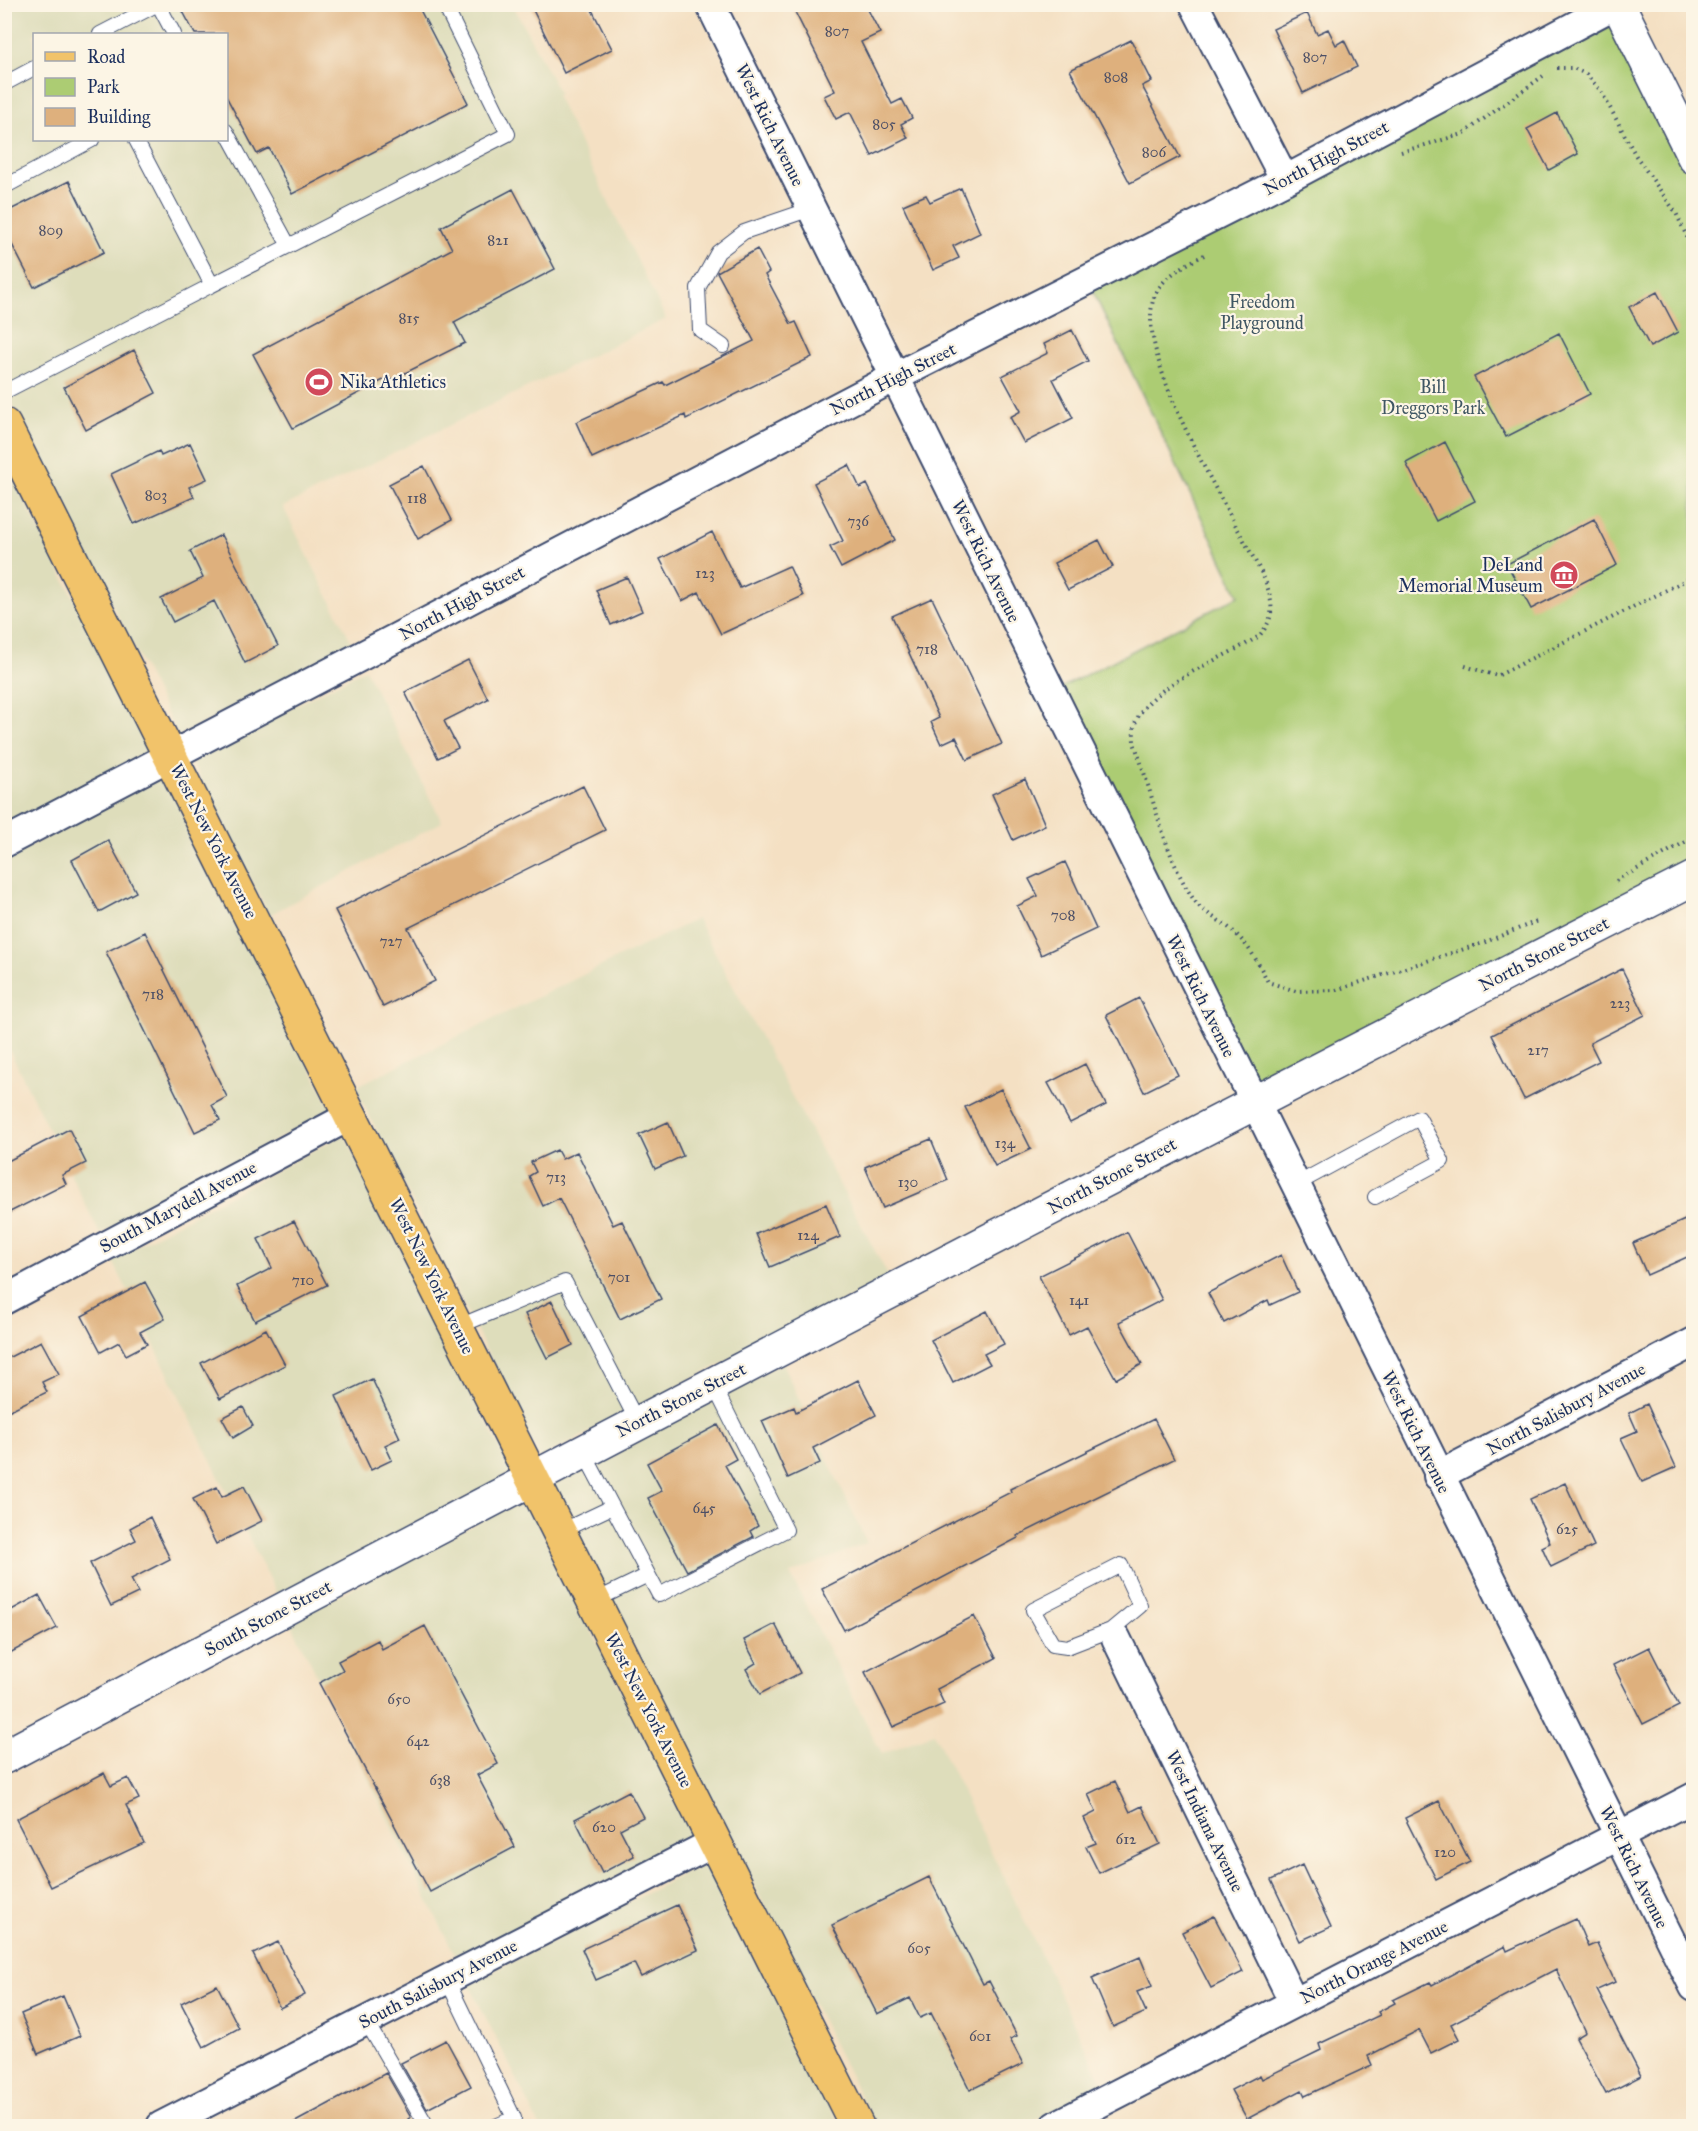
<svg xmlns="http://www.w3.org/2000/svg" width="1698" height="2131" viewBox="0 0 1698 2131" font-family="'IM FELL Great Primer',serif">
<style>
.built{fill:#deddbb;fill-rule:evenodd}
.green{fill:#accc73;stroke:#647e68;stroke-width:1.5}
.building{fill:#deb07d}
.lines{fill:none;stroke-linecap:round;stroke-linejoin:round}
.service-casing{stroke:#3c4a6d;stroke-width:16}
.minor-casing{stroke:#3c4a6d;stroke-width:32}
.tertiary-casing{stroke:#3c4a6d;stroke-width:36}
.primary-casing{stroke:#3c4a6d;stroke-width:36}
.path{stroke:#3c4a6d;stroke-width:4;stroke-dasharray:1.5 4.5;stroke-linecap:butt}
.service{stroke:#fff;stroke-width:14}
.minor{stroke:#fff;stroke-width:28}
.tertiary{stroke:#fff;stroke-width:33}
.primary{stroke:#f1c36a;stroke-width:33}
.labels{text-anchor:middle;stroke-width:4.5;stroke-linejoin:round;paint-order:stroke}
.number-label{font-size:15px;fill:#4c4f66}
.street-label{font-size:18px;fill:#1b2f5e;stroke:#fcf5e5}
.park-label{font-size:18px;fill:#3f5663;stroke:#fcf5e5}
.poi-label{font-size:18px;fill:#1b2f5e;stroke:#fcf5e5;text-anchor:start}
</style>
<rect width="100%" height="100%" fill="#fcf5e5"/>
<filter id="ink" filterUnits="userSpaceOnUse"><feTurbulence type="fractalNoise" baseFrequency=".0167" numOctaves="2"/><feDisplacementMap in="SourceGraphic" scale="12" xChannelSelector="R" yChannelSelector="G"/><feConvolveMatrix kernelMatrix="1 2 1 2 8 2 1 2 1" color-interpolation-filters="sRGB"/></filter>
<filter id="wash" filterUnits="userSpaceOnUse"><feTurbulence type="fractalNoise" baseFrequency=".008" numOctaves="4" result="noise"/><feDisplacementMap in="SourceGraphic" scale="24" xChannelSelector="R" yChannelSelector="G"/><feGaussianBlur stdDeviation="1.35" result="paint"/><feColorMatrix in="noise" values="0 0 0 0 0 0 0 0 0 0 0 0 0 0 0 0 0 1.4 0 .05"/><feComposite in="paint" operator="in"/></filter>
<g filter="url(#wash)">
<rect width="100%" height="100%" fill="#f4e0c3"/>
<path class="built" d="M 5,5 L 513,5 L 559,93 L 556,95 L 666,319 L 283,507 L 353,645 L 178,736 L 5,390 ZM 34,34 L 226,34 L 226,140 L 34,140 Z
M 4,460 L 151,750 L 4,828 Z
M 365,669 L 442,822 L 269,915 L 191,760 Z
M 163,775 L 332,1110 L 100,1234 L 5,1041 L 5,859 Z
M 697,919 L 889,1277 L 540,1458 L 355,1087 Z
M 344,1134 L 512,1473 L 278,1597 L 112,1259 Z
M 782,1363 L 867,1543 L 790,1574 L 882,1754 L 934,1733 L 1104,2086 L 1025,2126 L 875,2126 L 552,1483 Z
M 525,1498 L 695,1837 L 457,1959 L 290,1621 Z
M 708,1862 L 840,2126 L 540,2126 L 469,1984 Z"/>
<path class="green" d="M 1616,5 L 1693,157 L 1693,878 L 1254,1102 L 1051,693 L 1239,596 L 1088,281 Z"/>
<g id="blocks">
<path class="building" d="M 179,4 L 417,4 L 468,103 L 292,194 L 269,148 L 257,154 L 226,96 L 226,34 L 195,34 Z
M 530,4 L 589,4 L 612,49 L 564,73 Z
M 791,4 L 865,4 L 880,33 L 861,42 L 892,104 L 902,99 L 912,118 L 901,124 L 908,138 L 872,156 L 850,112 L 836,119 L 824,96 L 835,91 Z
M 1307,13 L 1317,34 L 1328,29 L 1336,45 L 1344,40 L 1357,67 L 1303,93 L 1273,29 Z
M 1131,40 L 1152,81 L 1142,86 L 1180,157 L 1130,183 L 1070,70 Z
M 1557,113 L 1578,154 L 1549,170 L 1527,129 Z
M 69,181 L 104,252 L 34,287 L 4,229 L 4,213 Z
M 961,188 L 980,233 L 953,246 L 959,258 L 933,270 L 903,205 L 926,195 L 930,202 Z
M 513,189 L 555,269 L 454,322 L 465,343 L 391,380 L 389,377 L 293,428 L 253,354 L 452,249 L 441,227 Z
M 757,249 L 769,272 L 765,275 L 791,324 L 796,322 L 812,357 L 686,419 L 685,415 L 592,458 L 576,422 L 663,382 L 665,385 L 754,341 L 717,272 Z
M 1657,292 L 1678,332 L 1650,347 L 1629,307 Z
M 1072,330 L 1088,361 L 1053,379 L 1073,418 L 1024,443 L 1010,417 L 1021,411 L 1002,376 L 1048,353 L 1044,344 Z
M 1559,333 L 1590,394 L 1506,437 L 1474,377 Z
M 134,350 L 156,393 L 86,430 L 64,387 Z
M 1445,442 L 1475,501 L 1436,521 L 1406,463 Z
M 190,443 L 207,479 L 189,487 L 194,497 L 134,524 L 111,474 L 159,451 L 161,456 Z
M 849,465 L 860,488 L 867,484 L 895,540 L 841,568 L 830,547 L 843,541 L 814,483 Z
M 424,466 L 452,520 L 418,539 L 389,484 Z
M 1594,519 L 1617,565 L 1531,609 L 1507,564 Z
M 712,532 L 740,588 L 789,566 L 803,596 L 721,634 L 699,592 L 682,601 L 660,559 Z
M 221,535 L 278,646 L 245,663 L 214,601 L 173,622 L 161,599 L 203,578 L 190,551 Z
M 1099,540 L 1113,567 L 1068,590 L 1054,563 Z
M 627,577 L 642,611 L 611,625 L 596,590 Z
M 932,598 L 1002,744 L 967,760 L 956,737 L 941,744 L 931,722 L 939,718 L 892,616 Z
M 468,660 L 488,699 L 444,721 L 458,748 L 438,758 L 405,692 Z
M 1025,779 L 1045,825 L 1013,840 L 992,794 Z
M 583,786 L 605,830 L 408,928 L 435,981 L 383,1007 L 335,910 Z
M 108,840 L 136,892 L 99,912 L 72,860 Z
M 1065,862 L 1096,929 L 1041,955 L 1017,906 L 1038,896 L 1029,879 Z
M 145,932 L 227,1097 L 212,1105 L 220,1120 L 195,1132 L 106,952 Z
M 1622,969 L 1645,1015 L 1590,1043 L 1599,1061 L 1524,1099 L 1492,1035 Z
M 1139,998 L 1178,1075 L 1144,1092 L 1106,1015 Z
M 1085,1064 L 1106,1105 L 1070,1123 L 1048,1083 Z
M 1001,1089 L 1031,1149 L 995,1166 L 965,1107 Z
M 668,1122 L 683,1156 L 655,1169 L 639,1135 Z
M 69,1129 L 86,1163 L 62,1175 L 66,1184 L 4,1215 L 4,1163 Z
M 931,1139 L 948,1180 L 883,1208 L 865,1167 Z
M 557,1150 L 562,1159 L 577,1152 L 613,1225 L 622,1221 L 661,1299 L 620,1319 L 559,1198 L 543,1206 L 529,1176 L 536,1172 L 531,1162 Z
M 826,1204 L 840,1237 L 770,1267 L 756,1234 Z
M 1694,1216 L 1694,1254 L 1647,1275 L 1633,1243 Z
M 294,1221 L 327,1285 L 255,1321 L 237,1286 L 272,1268 L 258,1239 Z
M 1127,1232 L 1162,1300 L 1119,1322 L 1142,1364 L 1116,1379 L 1087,1326 L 1069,1335 L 1039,1276 Z
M 1281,1255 L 1298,1292 L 1270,1305 L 1268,1300 L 1224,1323 L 1208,1293 Z
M 145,1282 L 165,1319 L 140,1332 L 147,1344 L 126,1355 L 119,1342 L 101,1352 L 82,1316 Z
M 552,1301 L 573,1345 L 547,1358 L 525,1314 Z
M 987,1311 L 1004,1344 L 984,1354 L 990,1364 L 953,1383 L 931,1340 Z
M 266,1329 L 285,1365 L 220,1399 L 201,1363 Z
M 41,1341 L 59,1374 L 42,1382 L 47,1392 L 4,1413 L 4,1360 Z
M 372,1379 L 400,1438 L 385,1445 L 392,1460 L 371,1470 L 336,1396 Z
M 858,1380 L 876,1415 L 813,1448 L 820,1463 L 788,1478 L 762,1421 L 794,1407 L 796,1412 Z
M 1647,1404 L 1676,1467 L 1642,1482 L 1621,1438 L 1637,1431 L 1629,1413 Z
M 243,1407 L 253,1426 L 233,1438 L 222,1418 Z
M 1154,1419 L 1174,1459 L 1017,1536 L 1018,1538 L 844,1630 L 822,1589 L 1011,1492 L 1010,1489 Z
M 718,1425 L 736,1459 L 725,1465 L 758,1526 L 750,1531 L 753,1537 L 687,1571 L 648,1498 L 662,1491 L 647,1463 Z
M 1565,1483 L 1594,1546 L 1551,1567 L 1542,1547 L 1550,1543 L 1530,1499 Z
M 244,1486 L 262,1521 L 216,1544 L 193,1499 L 217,1487 L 222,1497 Z
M 150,1517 L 170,1559 L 131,1579 L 138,1593 L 111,1606 L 90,1563 L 136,1540 L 130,1528 Z
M 39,1595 L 57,1628 L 4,1656 L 4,1614 Z
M 974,1616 L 996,1658 L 937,1689 L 944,1704 L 893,1727 L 865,1672 Z
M 775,1624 L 800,1673 L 760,1694 L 746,1669 L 756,1663 L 744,1640 Z
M 425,1626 L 498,1764 L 477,1775 L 515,1847 L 430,1892 L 319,1683 L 343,1670 L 338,1661 L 378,1640 L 382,1649 Z
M 1649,1647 L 1679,1706 L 1643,1724 L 1613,1665 Z
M 104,1773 L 111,1786 L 128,1778 L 139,1799 L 126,1805 L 144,1843 L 51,1887 L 16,1819 Z
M 1115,1781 L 1130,1812 L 1142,1806 L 1160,1844 L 1099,1873 L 1086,1847 L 1096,1843 L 1084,1818 L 1096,1812 L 1088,1794 Z
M 629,1791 L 643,1817 L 620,1829 L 634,1856 L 602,1873 L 575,1819 Z
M 1439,1801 L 1470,1862 L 1436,1879 L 1405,1818 Z
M 1302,1865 L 1331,1927 L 1300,1941 L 1271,1880 Z
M 929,1877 L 983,1984 L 989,1981 L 1017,2036 L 1010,2039 L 1023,2064 L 970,2090 L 931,2013 L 920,2018 L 910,1998 L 877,2014 L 832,1925 Z
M 677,1905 L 698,1950 L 641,1977 L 634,1963 L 596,1980 L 582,1949 Z
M 1214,1916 L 1243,1972 L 1211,1988 L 1182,1932 Z
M 1576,1919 L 1588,1947 L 1597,1943 L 1615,1982 L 1597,1990 L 1641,2076 L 1606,2094 L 1576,2038 L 1586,2032 L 1556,1969 L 1451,2024 L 1459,2039 L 1431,2053 L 1419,2030 L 1368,2056 L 1372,2065 L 1305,2096 L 1302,2090 L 1247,2119 L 1231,2090 L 1260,2075 L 1262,2079 L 1321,2050 L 1319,2044 L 1380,2015 L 1378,2012 L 1395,2003 L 1393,2000 L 1430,1982 L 1432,1985 L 1505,1946 L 1507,1951 Z
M 278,1942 L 305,1995 L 280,2008 L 253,1954 Z
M 1140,1957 L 1152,1986 L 1137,1992 L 1146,2012 L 1113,2027 L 1092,1978 Z
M 217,1985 L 239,2028 L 204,2047 L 181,2003 Z
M 63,1996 L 80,2036 L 38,2054 L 21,2014 Z
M 446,2040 L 471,2086 L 427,2109 L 401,2063 Z
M 386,2073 L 411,2117 L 408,2119 L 412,2127 L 286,2127 Z"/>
</g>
</g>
<g filter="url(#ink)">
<use href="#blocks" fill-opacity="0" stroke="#3c4a6d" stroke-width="1.5"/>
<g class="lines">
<g class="service-casing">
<path id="service" d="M 158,4 L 174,34
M 100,34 L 158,4
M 4,84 L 34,68
M 226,131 L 289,246
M 136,140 L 212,285 L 508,134 L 444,4
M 4,187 L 92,140
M 723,346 L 700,330 L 698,288 L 718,252 L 744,232 L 811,209
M 4,392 L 212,285
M 1295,1185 L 1419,1118 L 1442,1161 L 1375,1197
M 457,1327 L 565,1282 L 638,1423
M 583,1451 L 659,1595 L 786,1530 L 713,1384
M 559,1532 L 612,1507
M 594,1601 L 648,1575
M 1111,1630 L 1140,1606 L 1121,1565 L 1033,1610 L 1053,1645 L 1067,1647 L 1111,1630 L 1115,1636
M 447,1980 L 514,2118 L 496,2126
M 366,2021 L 427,2126"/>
</g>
<g class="minor-casing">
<path id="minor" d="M 710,4 L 1694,1987
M 1194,4 L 1285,180
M 4,843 L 895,377 L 1285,180 L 1616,4
M 4,1300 L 352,1115
M 1438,1476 L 1694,1342
M 1116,1638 L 1294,2003
M 161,2126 L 715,1842
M 1055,2126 L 1694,1797"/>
</g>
<g class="tertiary-casing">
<path id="tertiary" d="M 1618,4 L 1694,157
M 4,1757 C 565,1460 1128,1166 1694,878"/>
</g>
<g class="primary-casing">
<path id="primary" d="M 4,425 L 857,2126"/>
</g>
<path class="path" d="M 1557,68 L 1573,68 L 1586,74 L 1601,91 L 1636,156 L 1676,213 L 1694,252
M 1401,152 L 1463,134 L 1543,76
M 1204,255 C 1187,264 1163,276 1155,295 C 1129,354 1237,522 1265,580 C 1273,603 1276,617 1259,636 C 1225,659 1148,684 1135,724 C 1133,730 1134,737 1134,743 C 1152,790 1167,867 1198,905 C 1206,914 1219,920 1228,927 C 1247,942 1257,960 1268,982 L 1296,991 L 1336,990 L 1483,943 L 1540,920
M 1465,666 L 1497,676 L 1694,576
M 1616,881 L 1694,837"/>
<use href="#service" class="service"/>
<use href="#minor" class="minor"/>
<use href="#tertiary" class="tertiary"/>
<use href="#primary" class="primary"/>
</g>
</g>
<defs>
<g id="stadium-disc" transform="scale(1.5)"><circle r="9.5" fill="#d1495b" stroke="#fcf5e5"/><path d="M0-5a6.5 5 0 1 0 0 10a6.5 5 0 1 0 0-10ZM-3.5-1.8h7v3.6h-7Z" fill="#fff"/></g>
<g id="museum-disc" transform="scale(1.5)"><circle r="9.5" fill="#d1495b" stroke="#fcf5e5"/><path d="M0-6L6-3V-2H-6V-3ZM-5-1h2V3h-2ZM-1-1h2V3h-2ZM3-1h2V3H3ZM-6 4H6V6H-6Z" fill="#fff"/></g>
</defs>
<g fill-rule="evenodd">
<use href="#stadium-disc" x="319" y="382"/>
<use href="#museum-disc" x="1564" y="575"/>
</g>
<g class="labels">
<g class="number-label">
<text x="837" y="36">807</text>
<text x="1315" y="62">807</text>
<text x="1116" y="82">808</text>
<text x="884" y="129">805</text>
<text x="1154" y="157">806</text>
<text x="51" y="235">809</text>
<text x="498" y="245">821</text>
<text x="409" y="323">815</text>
<text x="156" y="500">803</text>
<text x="417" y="503">118</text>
<text x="858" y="526">736</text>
<text x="705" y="578">123</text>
<text x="927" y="654">718</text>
<text x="1063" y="920">708</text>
<text x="391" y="946">727</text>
<text x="153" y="999">718</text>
<text x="1620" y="1008">223</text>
<text x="1538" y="1055">217</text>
<text x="1005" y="1148">134</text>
<text x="556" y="1182">713</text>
<text x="908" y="1187">130</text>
<text x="808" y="1240">124</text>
<text x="619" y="1282">701</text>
<text x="303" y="1285">710</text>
<text x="1079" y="1305">141</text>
<text x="704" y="1513">645</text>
<text x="1567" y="1534">625</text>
<text x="399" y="1704">650</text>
<text x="418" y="1746">642</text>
<text x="440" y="1785">638</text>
<text x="604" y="1832">620</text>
<text x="1126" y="1844">612</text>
<text x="1445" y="1857">120</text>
<text x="919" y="1953">605</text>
<text x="980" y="2041">601</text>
</g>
<g class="street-label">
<text transform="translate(770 125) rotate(64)" y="6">West Rich Avenue</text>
<text transform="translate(1326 158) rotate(-28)" y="6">North High Street</text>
<text transform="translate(893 379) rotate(-27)" y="6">North High Street</text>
<text transform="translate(986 561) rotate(64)" y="6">West Rich Avenue</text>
<text transform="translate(462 603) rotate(-28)" y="6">North High Street</text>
<text transform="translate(214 841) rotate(63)" y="6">West New York Avenue</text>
<text transform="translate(1544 954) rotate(-27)" y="6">North Stone Street</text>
<text transform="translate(1201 996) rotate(64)" y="6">West Rich Avenue</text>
<text transform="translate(1112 1176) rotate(-28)" y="6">North Stone Street</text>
<text transform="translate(178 1207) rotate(-28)" y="6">South Marydell Avenue</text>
<text transform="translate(432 1276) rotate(64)" y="6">West New York Avenue</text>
<text transform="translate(681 1400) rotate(-27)" y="6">North Stone Street</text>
<text transform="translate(1566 1409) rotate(-28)" y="6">North Salisbury Avenue</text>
<text transform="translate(1416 1432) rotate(64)" y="6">West Rich Avenue</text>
<text transform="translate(268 1618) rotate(-28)" y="6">South Stone Street</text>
<text transform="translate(649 1710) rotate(63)" y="6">West New York Avenue</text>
<text transform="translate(1205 1821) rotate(64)" y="6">West Indiana Avenue</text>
<text transform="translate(1634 1867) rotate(64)" y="6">West Rich Avenue</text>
<text transform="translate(1374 1962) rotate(-27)" y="6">North Orange Avenue</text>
<text transform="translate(438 1984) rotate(-27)" y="6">South Salisbury Avenue</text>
</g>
<g class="park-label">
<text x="1262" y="308">Freedom<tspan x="1262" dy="21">Playground</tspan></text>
<text x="1433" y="393">Bill<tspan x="1433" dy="21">Dreggors Park</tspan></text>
</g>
<g class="poi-label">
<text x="340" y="388">Nika Athletics</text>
<text x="1543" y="571" text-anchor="end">DeLand<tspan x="1543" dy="21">Memorial Museum</tspan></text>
</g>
</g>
<rect width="1698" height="2131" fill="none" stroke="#fcf5e5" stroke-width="24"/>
<rect x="33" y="33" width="195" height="108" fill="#fcf5e5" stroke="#a2a6af" stroke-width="1.5"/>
<rect x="45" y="52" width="30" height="9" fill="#f1c36a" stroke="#a2a6af" stroke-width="1.5"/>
<text x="87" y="63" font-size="18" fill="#1b2f5e">Road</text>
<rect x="45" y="78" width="30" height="18" fill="#accc73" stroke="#a2a6af" stroke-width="1.5"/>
<text x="87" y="93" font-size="18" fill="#1b2f5e">Park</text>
<rect x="45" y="108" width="30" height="18" fill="#deb07d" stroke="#a2a6af" stroke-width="1.5"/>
<text x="87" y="123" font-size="18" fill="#1b2f5e">Building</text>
</svg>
